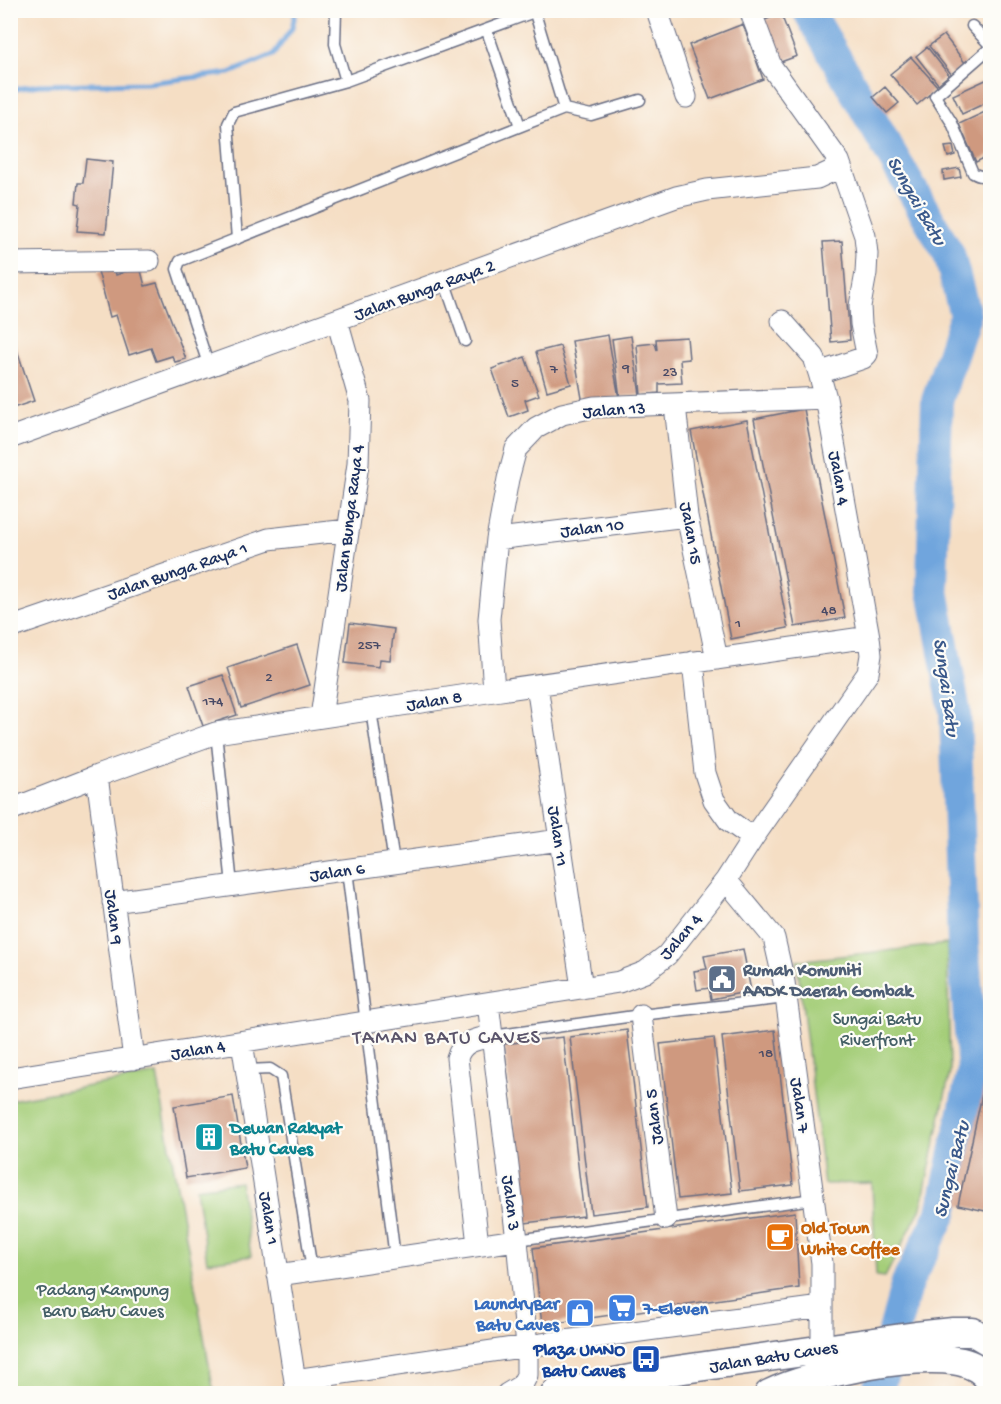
<svg xmlns="http://www.w3.org/2000/svg" width="1001" height="1404" viewBox="0 0 1001 1404" font-family="'Gochi Hand',sans-serif">
<style>
.green{fill:#a5ce79;stroke:#607e6c;stroke-width:1.5}
.lines{fill:none;stroke-linecap:round;stroke-linejoin:round}
.stream{stroke:#70a5dd;stroke-width:5}
.river{stroke:#70a5dd;stroke-width:32}
.building{fill:#cf997f}
.service-casing{stroke:#676c82;stroke-width:13}
.minor-casing{stroke:#676c82;stroke-width:23}
.secondary-casing{stroke:#676c82;stroke-width:31}
.service{stroke:#fff;stroke-width:10}
.minor{stroke:#fff;stroke-width:21}
.secondary{stroke:#fff;stroke-width:28}
.labels{text-anchor:middle;stroke-width:4.5;stroke-linejoin:round;paint-order:stroke}
.number-label{font-size:15px;fill:#484a66}
.street-label{font-size:18px;fill:#1b2f5e;stroke:#fdfcf7}
.service-label{font-size:18px;font-weight:bold;fill:#4e5e75;stroke:#fdfcf7;text-anchor:start}
.park-label{font-size:18px;fill:#445f66;stroke:#fdfcf7}
.culture-label{font-size:18px;font-weight:bold;fill:#0d838f;stroke:#fdfcf7;text-anchor:start}
.food-label{font-size:18px;font-weight:bold;fill:#c56008;stroke:#fdfcf7;text-anchor:start}
.shop-label{font-size:18px;font-weight:bold;fill:#366cbe;stroke:#fdfcf7;text-anchor:end}
.transit-label{font-size:18px;font-weight:bold;fill:#164399;stroke:#fdfcf7;text-anchor:end}
.water-label{font-size:20px;font-style:italic;fill:#39588a;stroke:#fdfcf7}
.neighbourhood-label{font-size:20px;letter-spacing:1.5px;fill:#5a546a;stroke:#fdfcf7}
</style>
<rect width="100%" height="100%" fill="#fdfcf7"/>
<filter id="ink" filterUnits="userSpaceOnUse"><feTurbulence type="fractalNoise" baseFrequency=".0167" numOctaves="2"/><feDisplacementMap in="SourceGraphic" scale="12" xChannelSelector="R" yChannelSelector="G"/><feConvolveMatrix kernelMatrix="1 2 1 2 8 2 1 2 1" color-interpolation-filters="sRGB"/></filter>
<filter id="wash" filterUnits="userSpaceOnUse"><feTurbulence type="fractalNoise" baseFrequency=".008" numOctaves="4" result="noise"/><feDisplacementMap in="SourceGraphic" scale="24" xChannelSelector="R" yChannelSelector="G"/><feGaussianBlur stdDeviation="1.35" result="paint"/><feColorMatrix in="noise" values="0 0 0 0 0 0 0 0 0 0 0 0 0 0 0 0 0 1.4 0 .05"/><feComposite in="paint" operator="in"/></filter>
<g filter="url(#wash)">
<rect width="100%" height="100%" fill="#f5dec4"/>
<path class="green" d="M 947,944 L 950,1072 L 921,1208 L 885,1277 L 876,1276 L 872,1183 L 824,1184 L 797,961 Z
M 157,1074 L 214,1393 L 17,1393 L 10,1390 L 11,1100 Z
M 240,1182 L 251,1256 L 207,1262 L 196,1188 Z"/>
<g class="lines">
<path class="stream" d="M 10,90 L 39,85 L 148,83 L 230,73 L 273,55 L 292,28 L 296,10"/>
<path class="river" d="M 808,10 L 949,254 L 965,315 L 937,401 L 932,585 L 955,712 L 963,942 L 973,1070 L 942,1213 L 907,1283 L 877,1394"/>
</g>
<g id="blocks">
<path class="building" d="M 781,14 L 797,56 L 778,63 L 762,21 Z
M 743,24 L 763,79 L 710,99 L 689,45 Z
M 944,35 L 966,64 L 952,75 L 929,46 Z
M 927,47 L 949,75 L 938,84 L 916,56 Z
M 911,57 L 938,87 L 917,105 L 890,74 Z
M 990,78 L 990,101 L 962,114 L 953,95 Z
M 885,87 L 899,103 L 887,113 L 873,97 Z
M 987,111 L 990,118 L 990,155 L 976,162 L 959,124 Z
M 953,146 L 955,155 L 948,157 L 945,147 Z
M 86,159 L 113,162 L 106,233 L 77,231 L 80,204 L 76,203 L 78,183 L 83,183 Z
M 959,168 L 961,177 L 944,180 L 943,171 Z
M 842,241 L 850,340 L 831,342 L 823,242 Z
M 114,267 L 116,275 L 140,267 L 145,286 L 157,283 L 186,359 L 175,362 L 172,356 L 156,361 L 151,348 L 129,355 L 116,315 L 110,317 L 98,271 Z
M 12,335 L 34,401 L 10,409 L 10,336 Z
M 608,335 L 619,398 L 583,404 L 572,341 Z
M 631,336 L 640,395 L 620,397 L 612,339 Z
M 687,337 L 689,359 L 680,360 L 682,383 L 659,384 L 659,393 L 641,395 L 637,345 L 655,343 L 657,350 L 656,339 Z
M 560,346 L 571,384 L 547,391 L 536,352 Z
M 525,357 L 539,395 L 525,400 L 528,410 L 509,417 L 492,369 Z
M 804,409 L 845,618 L 795,627 L 754,419 Z
M 747,420 L 788,628 L 731,639 L 691,431 Z
M 350,623 L 394,629 L 390,660 L 380,659 L 379,667 L 345,663 Z
M 297,645 L 310,685 L 241,708 L 228,668 Z
M 223,675 L 237,715 L 203,726 L 189,686 Z
M 743,949 L 751,991 L 711,999 L 709,988 L 697,990 L 694,971 L 707,969 L 704,956 Z
M 627,1030 L 648,1207 L 591,1214 L 570,1037 Z
M 775,1030 L 793,1185 L 740,1191 L 722,1037 Z
M 563,1037 L 584,1216 L 525,1223 L 504,1044 Z
M 714,1038 L 732,1193 L 678,1199 L 660,1044 Z
M 990,1058 L 990,1212 L 958,1205 Z
M 233,1096 L 245,1168 L 186,1178 L 174,1106 Z
M 795,1212 L 799,1288 L 542,1325 L 533,1248 Z"/>
</g>
</g>
<g filter="url(#ink)">
<use href="#blocks" fill-opacity="0" stroke="#676c82" stroke-width="1.5"/>
<g class="lines">
<g class="service-casing">
<path id="service" d="M 336,10 L 335,44 L 346,81
M 534,10 L 564,109
M 972,26 L 990,45
M 487,31 L 520,126
M 990,48 L 935,96 L 952,123 L 973,173 C 980,177 983,177 990,173
M 564,109 L 591,115 L 640,100
M 237,239 L 228,124 L 234,112 L 346,81 L 534,12
M 445,283 L 465,341
M 209,367 L 177,269 L 180,261 L 564,109
M 371,710 L 394,863
M 216,733 L 232,885
M 347,870 L 395,1258
M 492,1036 L 641,1015 L 786,998
M 247,1070 L 270,1069 L 281,1076 L 312,1270
M 517,1240 L 813,1199"/>
</g>
<g class="minor-casing">
<path id="minor" d="M 657,10 L 686,97
M 750,10 L 771,66 L 839,161 L 865,236 L 867,254 L 866,273 L 860,306 L 861,324 L 867,354 L 863,358 L 819,373
M 10,263 L 149,261
M 675,405 L 687,516 L 717,659
M 10,438 L 676,197 L 707,190 L 817,178 L 832,171 L 839,161
M 497,539 L 687,516
M 10,628 L 269,539 L 348,530
M 693,662 L 705,773 L 714,800 L 729,821 L 753,838
M 537,685 L 582,988
M 494,691 L 489,619 L 497,539 L 508,479 L 516,449 L 536,428 L 562,414 L 594,407 L 826,398
M 321,717 L 358,464 L 360,401 L 337,320
M 97,776 L 134,1059
M 10,810 L 97,776 L 216,733 L 494,691 L 869,637
M 726,880 L 774,938 L 784,982 L 822,1263 L 822,1348
M 113,902 L 560,840
M 488,1003 L 517,1240 L 527,1346 L 527,1375 L 522,1385 L 507,1394
M 641,1015 L 666,1219
M 242,1042 L 297,1394
M 10,1078 L 619,982 L 645,972 L 667,955 L 726,880 L 753,838 L 868,673 L 871,655 L 869,637 L 826,398 L 819,373 L 814,357 L 782,321
M 478,1245 L 457,1058 C 463,1040 476,1040 492,1036
M 278,1275 L 517,1240
M 295,1380 L 527,1346 L 822,1307"/>
</g>
<g class="secondary-casing">
<path id="secondary" d="M 555,1394 L 670,1371 L 916,1336 L 953,1332 L 973,1332 L 990,1342
M 769,1394 C 809,1374 933,1346 973,1366 C 980,1369 986,1375 990,1381"/>
</g>
<use href="#service" class="service"/>
<use href="#minor" class="minor"/>
<use href="#secondary" class="secondary"/>
</g>
</g>
<defs>
<g id="civic-square" transform="scale(1.5)"><rect x="-9" y="-9" width="18" height="18" rx="4" fill="#5c6f8a" stroke="#fdfcf7"/><path d="M-.6-6.5H3V-4.5H.6V-3L4-1V1h2V6H-6V1h2V-1L-.6-3ZM-1.2 2.5V6h2.4V2.5Z" fill="#fff"/></g>
<g id="building-square" transform="scale(1.5)"><rect x="-9" y="-9" width="18" height="18" rx="4" fill="#0f9aa8" stroke="#fdfcf7"/><path d="M-4-6H4V6H1V3H-1V6H-4ZM-2.5-4.3h1.7v1.8h-1.7ZM.8-4.3h1.7v1.8H.8ZM-2.5-1h1.7V.8h-1.7ZM.8-1h1.7V.8H.8Z" fill="#fff"/></g>
<g id="cafe-square" transform="scale(1.5)"><rect x="-9" y="-9" width="18" height="18" rx="4" fill="#e8710a" stroke="#fdfcf7"/><path d="M-5.5-4.5H6V0H3Q3 3.5 0 3.5H-2.5Q-5.5 3.5-5.5 0ZM3-3.2v2h1.7v-2ZM-6 4.5H4V6H-6Z" fill="#fff"/></g>
<g id="supermarket-square" transform="scale(1.5)"><rect x="-9" y="-9" width="18" height="18" rx="4" fill="#3f7fe0" stroke="#fdfcf7"/><path d="M-6-5.5h2.5l.6 2H6L4.5 2H-2.5L-4.4-4H-6ZM-1.5 3.2a1.3 1.3 0 1 0 .1 0ZM3 3.2a1.3 1.3 0 1 0 .1 0Z" fill="#fff"/></g>
<g id="shop-square" transform="scale(1.5)"><rect x="-9" y="-9" width="18" height="18" rx="4" fill="#3f7fe0" stroke="#fdfcf7"/><path d="M-5-2.5h2.3a2.7 3.5 0 0 1 5.4 0H5L5.5 6h-11ZM-1.5-2.5h3a1.5 2.3 0 0 0-3 0Z" fill="#fff"/></g>
<g id="bus-square" transform="scale(1.5)"><rect x="-9" y="-9" width="18" height="18" rx="4" fill="#1a4fb4" stroke="#fdfcf7"/><path d="M-5-6H5V4H4V6H2V4H-2V6H-4V4H-5ZM-3.5-4V0h7V-4ZM-3.5 1.2v1.5H-2V1.2ZM2 1.2v1.5H3.5V1.2Z" fill="#fff"/></g>
</defs>
<g fill-rule="evenodd">
<use href="#civic-square" x="722" y="979"/>
<use href="#building-square" x="209" y="1137"/>
<use href="#cafe-square" x="780" y="1237"/>
<use href="#supermarket-square" x="622" y="1308"/>
<use href="#shop-square" x="580" y="1313"/>
<use href="#bus-square" x="646" y="1359"/>
</g>
<g class="labels">
<g class="number-label">
<text x="626" y="372">9</text>
<text x="554" y="373">7</text>
<text x="670" y="376">23</text>
<text x="515" y="387">5</text>
<text x="829" y="614">48</text>
<text x="738" y="627">1</text>
<text x="369" y="649">257</text>
<text x="269" y="681">2</text>
<text x="213" y="705">174</text>
<text x="766" y="1057">18</text>
</g>
<g class="street-label">
<text transform="translate(424 289) rotate(-20)" y="6">Jalan Bunga Raya 2</text>
<text transform="translate(614 409) rotate(-4)" y="6">Jalan 13</text>
<text transform="translate(840 478) rotate(80)" y="6">Jalan 4</text>
<text transform="translate(348 518) rotate(-83)" y="6">Jalan Bunga Raya 4</text>
<text transform="translate(592 527) rotate(-7)" y="6">Jalan 10</text>
<text transform="translate(692 533) rotate(80)" y="6">Jalan 15</text>
<text transform="translate(177 570) rotate(-19)" y="6">Jalan Bunga Raya 1</text>
<text transform="translate(434 700) rotate(-9)" y="6">Jalan 8</text>
<text transform="translate(559 836) rotate(82)" y="6">Jalan 11</text>
<text transform="translate(337 871) rotate(-8)" y="6">Jalan 6</text>
<text transform="translate(115 917) rotate(83)" y="6">Jalan 9</text>
<text transform="translate(680 936) rotate(-49)" y="6">Jalan 4</text>
<text transform="translate(198 1049) rotate(-9)" y="6">Jalan 4</text>
<text transform="translate(801 1105) rotate(82)" y="6">Jalan 7</text>
<text transform="translate(653 1117) rotate(-97)" y="6">Jalan 5</text>
<text transform="translate(512 1203) rotate(83)" y="6">Jalan 3</text>
<text transform="translate(270 1218) rotate(81)" y="6">Jalan 1</text>
<text transform="translate(773 1356) rotate(-9)" y="6">Jalan Batu Caves</text>
</g>
<g class="service-label">
<text x="743" y="975">Rumah Komuniti<tspan x="743" dy="21">AADK Daerah Gombak</tspan></text>
</g>
<g class="park-label">
<text x="877" y="1024">Sungai Batu<tspan x="877" dy="21">Riverfront</tspan></text>
<text x="103" y="1295">Padang Kampung<tspan x="103" dy="21">Baru Batu Caves</tspan></text>
</g>
<g class="culture-label">
<text x="230" y="1133">Dewan Rakyat<tspan x="230" dy="21">Batu Caves</tspan></text>
</g>
<g class="food-label">
<text x="801" y="1233">Old Town<tspan x="801" dy="21">White Coffee</tspan></text>
</g>
<g class="shop-label">
<text x="559" y="1309">LaundryBar<tspan x="559" dy="21">Batu Caves</tspan></text>
<text x="643" y="1314" text-anchor="start">7-Eleven</text>
</g>
<g class="transit-label">
<text x="625" y="1355">Plaza UMNO<tspan x="625" dy="21">Batu Caves</tspan></text>
</g>
<g class="water-label">
<text transform="translate(918 200) rotate(60)" y="7">Sungai Batu</text>
<text transform="translate(948 687) rotate(82)" y="7">Sungai Batu</text>
<text transform="translate(950 1169) rotate(-76)" y="7">Sungai Batu</text>
</g>
<g class="neighbourhood-label">
<text x="447" y="1043">TAMAN BATU CAVES</text>
</g>
</g>
<rect width="1001" height="1404" fill="none" stroke="#fdfcf7" stroke-width="36"/>
</svg>
